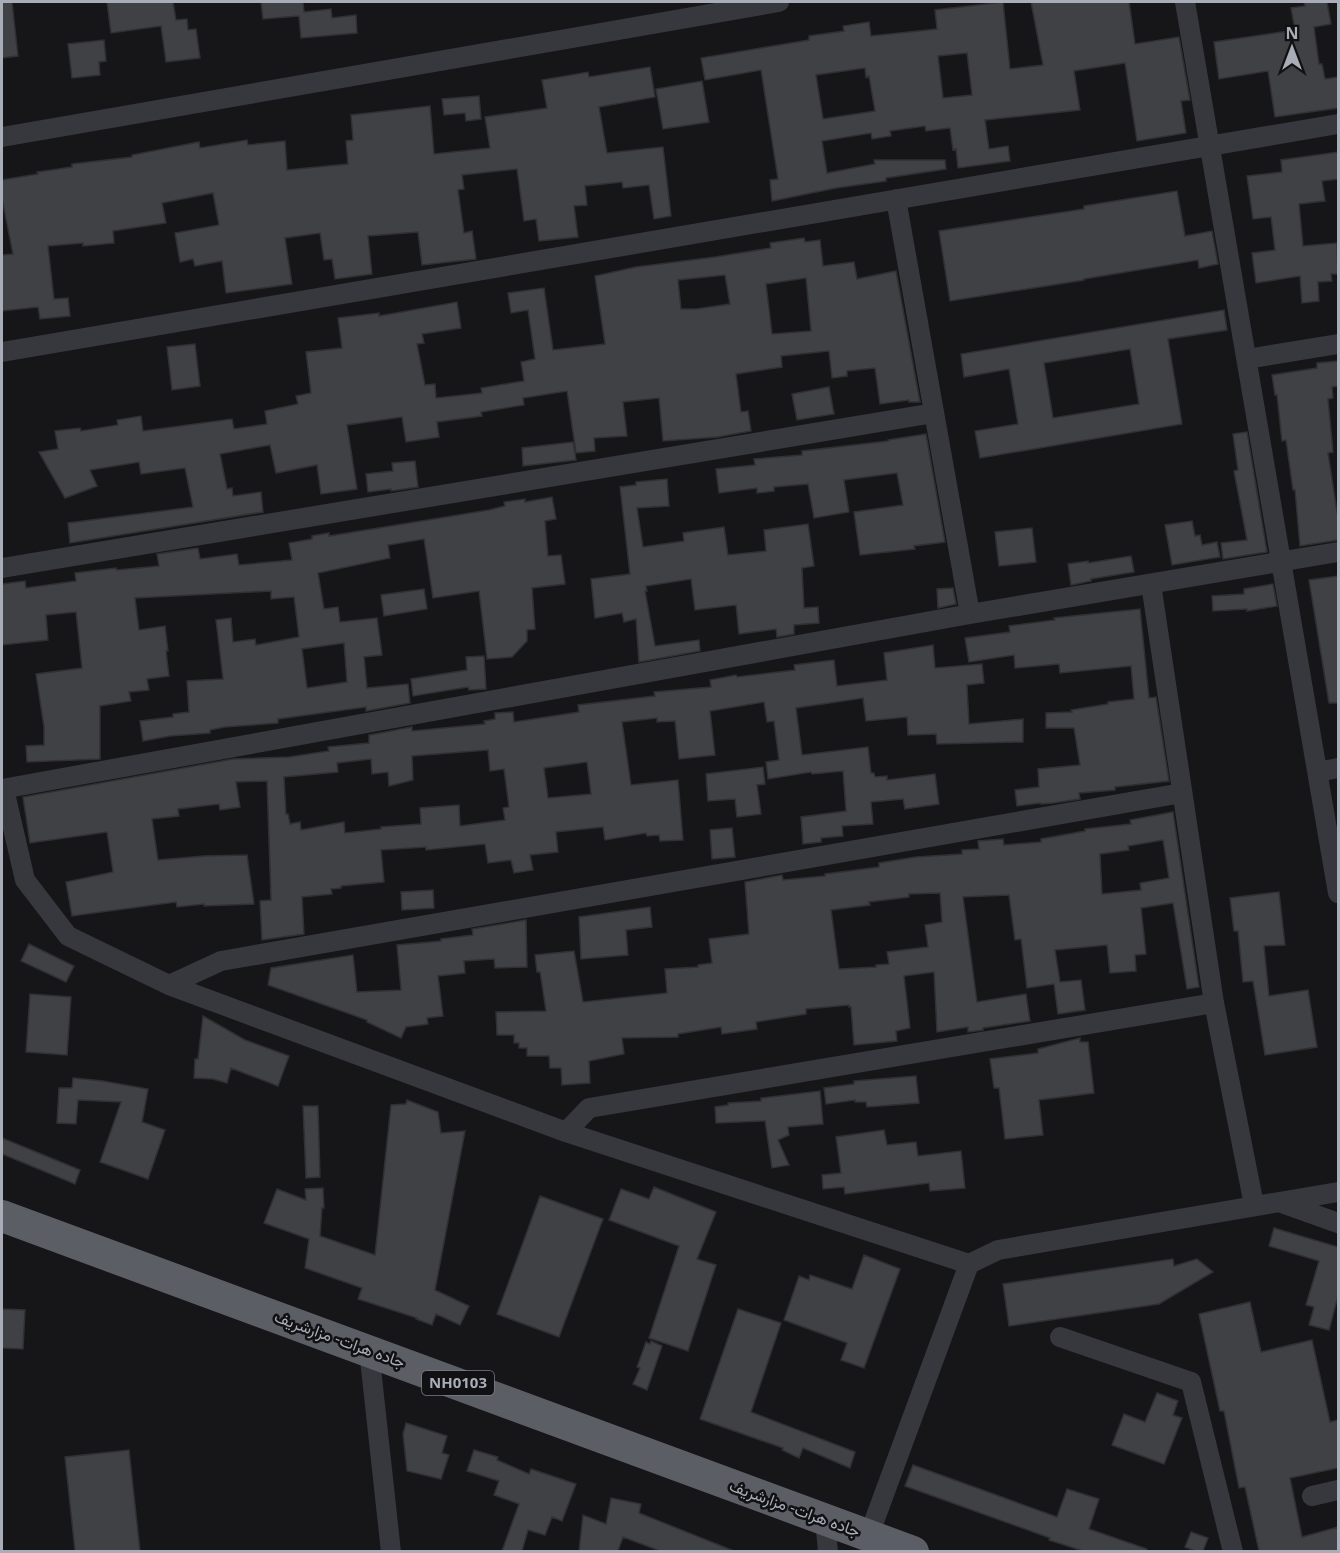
<svg xmlns="http://www.w3.org/2000/svg" width="1340" height="1553" viewBox="0 0 1340 1553" font-family="'Noto Sans',Vazirmatn,sans-serif">
<style>
.building{fill:#404145;stroke:#303034;stroke-width:1.5;fill-rule:evenodd}
.lines{fill:none;stroke-linecap:round;stroke-linejoin:round}
.minor{stroke:#37383d;stroke-width:20}
.trunk{stroke:#5b5e65;stroke-width:32}
.labels{text-anchor:middle;stroke-width:5;stroke-linejoin:round;paint-order:stroke}
.shield{fill:#111113;stroke:#7b7e86;stroke-width:1.5}
.shield-label{font-size:15px;font-weight:bold;fill:#a8adb8}
.street-label{font-size:16px;fill:#a8adb8;stroke:#111113}
</style>
<rect width="100%" height="100%" fill="#161618"/>
<path class="building" d="M 2,2 L 12,2 L 18,56 L 2,58 Z
M 107,2 L 173,2 L 176,20 L 187,19 L 188,30 L 196,29 L 200,58 L 166,62 L 161,26 L 111,33 Z
M 261,2 L 303,2 L 304,12 L 331,9 L 332,18 L 356,15 L 357,33 L 301,38 L 299,16 L 263,19 Z
M 1003,2 L 1010,69 L 1043,65 L 1031,2 L 1129,2 L 1135,44 L 1179,37 L 1190,100 L 1181,101 L 1186,133 L 1137,141 L 1125,63 L 1074,71 L 1080,110 L 985,120 L 989,149 L 1008,146 L 1010,161 L 958,168 L 956,149 L 953,150 L 950,128 L 926,131 L 925,126 L 890,131 L 891,136 L 872,139 L 871,133 L 822,141 L 827,173 L 875,164 L 874,160 L 945,160 L 946,169 L 886,178 L 886,181 L 836,188 L 772,201 L 770,180 L 778,179 L 761,70 L 705,80 L 701,58 L 809,40 L 809,36 L 844,31 L 843,26 L 869,22 L 871,36 L 937,29 L 935,10 ZM 967,53 L 972,95 L 943,98 L 938,56 ZM 865,68 L 866,77 L 869,76 L 875,111 L 823,119 L 816,75 Z
M 1304,2 L 1327,2 L 1331,24 L 1314,27 L 1319,64 L 1322,64 L 1325,79 L 1338,77 L 1338,108 L 1275,117 L 1268,71 L 1219,79 L 1214,42 L 1295,30 L 1291,8 L 1305,6 Z
M 104,40 L 106,61 L 99,62 L 100,75 L 72,78 L 68,44 Z
M 650,67 L 655,97 L 599,107 L 607,153 L 663,147 L 671,216 L 654,219 L 649,185 L 623,188 L 622,182 L 585,186 L 587,205 L 574,206 L 578,237 L 539,241 L 536,219 L 524,221 L 517,169 L 462,175 L 464,189 L 458,190 L 464,233 L 472,231 L 476,259 L 422,265 L 418,232 L 368,236 L 372,274 L 335,279 L 332,259 L 324,260 L 320,233 L 285,238 L 292,284 L 226,293 L 222,261 L 195,266 L 193,259 L 180,262 L 175,233 L 219,225 L 213,193 L 162,203 L 166,223 L 113,231 L 114,243 L 83,246 L 83,243 L 48,246 L 54,299 L 68,298 L 70,316 L 40,319 L 38,307 L 2,311 L 2,255 L 13,254 L 2,199 L 2,180 L 38,174 L 37,172 L 72,167 L 72,164 L 132,157 L 132,155 L 199,142 L 200,148 L 247,140 L 248,145 L 285,141 L 287,170 L 348,164 L 346,141 L 353,140 L 351,115 L 430,106 L 434,154 L 490,148 L 485,117 L 547,108 L 542,80 L 588,72 L 589,77 Z
M 702,81 L 709,122 L 663,129 L 656,89 Z
M 479,96 L 481,119 L 466,121 L 465,113 L 444,115 L 442,99 Z
M 1338,152 L 1338,179 L 1322,181 L 1325,201 L 1299,204 L 1303,246 L 1337,243 L 1338,274 L 1331,274 L 1332,281 L 1318,282 L 1319,301 L 1302,303 L 1300,276 L 1256,283 L 1252,253 L 1275,250 L 1271,217 L 1253,219 L 1247,176 L 1282,172 L 1281,160 Z
M 1177,191 L 1185,236 L 1212,231 L 1218,264 L 1199,268 L 1198,260 L 1084,279 L 1084,280 L 950,301 L 939,231 L 1084,209 L 1084,206 Z
M 804,238 L 805,242 L 820,240 L 823,266 L 854,262 L 857,279 L 896,271 L 920,402 L 909,402 L 909,400 L 880,404 L 875,368 L 847,371 L 847,376 L 832,378 L 829,351 L 781,356 L 782,367 L 736,374 L 741,412 L 748,411 L 751,431 L 718,437 L 663,441 L 659,398 L 623,402 L 627,436 L 594,438 L 595,451 L 576,453 L 567,391 L 523,398 L 524,405 L 481,412 L 482,416 L 437,422 L 439,437 L 406,442 L 402,417 L 347,425 L 357,489 L 321,494 L 317,465 L 276,473 L 270,445 L 220,454 L 227,489 L 232,488 L 233,496 L 261,492 L 263,512 L 70,543 L 68,523 L 193,507 L 185,468 L 141,474 L 139,462 L 90,470 L 97,486 L 65,498 L 39,452 L 58,449 L 55,431 L 80,428 L 81,431 L 118,425 L 117,420 L 141,416 L 143,431 L 232,419 L 234,429 L 267,424 L 265,411 L 298,404 L 296,396 L 311,393 L 306,352 L 342,348 L 338,318 L 379,313 L 379,316 L 457,302 L 461,328 L 422,334 L 424,343 L 417,344 L 425,385 L 435,384 L 436,398 L 482,393 L 481,388 L 524,381 L 521,362 L 535,359 L 528,310 L 511,313 L 508,293 L 544,288 L 553,350 L 605,344 L 595,276 L 636,267 L 715,257 L 771,248 L 770,243 ZM 725,275 L 730,304 L 696,309 L 681,309 L 678,280 ZM 806,278 L 811,331 L 772,334 L 766,284 Z
M 1224,310 L 1227,330 L 1168,339 L 1182,424 L 980,458 L 975,431 L 1018,424 L 1009,369 L 964,377 L 961,354 ZM 1130,349 L 1139,404 L 1053,418 L 1044,363 Z
M 195,344 L 200,386 L 172,390 L 167,347 Z
M 1338,361 L 1338,386 L 1332,387 L 1333,398 L 1328,399 L 1333,452 L 1328,453 L 1337,512 L 1338,511 L 1338,540 L 1300,546 L 1295,490 L 1293,490 L 1286,440 L 1282,441 L 1277,395 L 1275,395 L 1272,375 L 1317,368 L 1317,363 Z
M 829,387 L 834,414 L 797,420 L 792,394 Z
M 1247,432 L 1267,552 L 1223,559 L 1221,543 L 1247,540 L 1234,471 L 1238,470 L 1233,434 Z
M 926,434 L 945,542 L 914,546 L 915,549 L 860,555 L 854,512 L 903,505 L 897,473 L 844,480 L 849,512 L 814,518 L 808,484 L 774,487 L 774,491 L 757,493 L 757,488 L 719,493 L 716,469 L 755,465 L 754,459 L 802,455 L 802,451 L 888,441 L 888,440 Z
M 573,442 L 576,460 L 523,466 L 522,448 Z
M 415,461 L 418,487 L 391,491 L 391,489 L 368,492 L 366,474 L 393,471 L 392,463 Z
M 667,479 L 669,506 L 637,508 L 643,547 L 684,541 L 683,533 L 724,527 L 728,555 L 766,551 L 764,530 L 808,524 L 814,566 L 802,568 L 804,608 L 818,607 L 819,623 L 794,625 L 794,634 L 777,637 L 776,629 L 739,634 L 736,605 L 695,610 L 691,579 L 646,586 L 647,591 L 645,591 L 655,646 L 699,640 L 700,651 L 639,662 L 636,619 L 624,622 L 622,613 L 595,618 L 591,579 L 630,574 L 620,487 L 636,485 L 636,482 Z
M 552,497 L 556,519 L 545,521 L 548,556 L 561,555 L 565,584 L 532,588 L 535,629 L 527,630 L 527,641 L 512,657 L 487,659 L 479,591 L 433,598 L 424,539 L 388,545 L 390,558 L 318,573 L 324,609 L 338,607 L 340,622 L 377,618 L 382,655 L 364,657 L 367,688 L 408,684 L 410,703 L 366,711 L 366,707 L 278,719 L 278,723 L 225,727 L 210,730 L 210,733 L 170,736 L 143,741 L 140,721 L 173,717 L 173,714 L 189,712 L 187,681 L 223,679 L 216,620 L 231,618 L 233,642 L 255,639 L 256,645 L 299,637 L 294,597 L 271,599 L 271,591 L 135,598 L 139,630 L 165,626 L 168,651 L 166,651 L 169,676 L 147,679 L 149,690 L 129,692 L 131,701 L 100,706 L 100,759 L 27,762 L 26,746 L 44,745 L 44,727 L 36,674 L 82,668 L 76,612 L 46,615 L 48,640 L 2,645 L 2,584 L 25,581 L 26,588 L 76,581 L 75,573 L 116,568 L 117,570 L 159,566 L 157,554 L 198,548 L 200,559 L 237,554 L 239,565 L 292,560 L 289,543 L 312,539 L 312,536 L 329,533 L 329,536 L 489,510 L 505,506 L 504,502 L 525,499 L 525,502 ZM 344,643 L 347,682 L 307,688 L 302,649 Z
M 1192,521 L 1195,536 L 1200,535 L 1202,545 L 1217,542 L 1220,557 L 1172,565 L 1165,525 Z
M 1032,528 L 1036,562 L 999,566 L 995,532 Z
M 1131,556 L 1134,572 L 1091,579 L 1091,581 L 1071,585 L 1068,564 L 1088,561 L 1088,563 Z
M 1338,576 L 1338,703 L 1329,703 L 1309,580 Z
M 1273,584 L 1277,606 L 1247,611 L 1247,609 L 1213,611 L 1212,596 L 1244,594 L 1244,589 Z
M 953,588 L 956,604 L 938,608 L 937,589 Z
M 424,589 L 427,609 L 384,616 L 381,595 Z
M 1140,609 L 1149,698 L 1156,697 L 1169,781 L 1115,787 L 1115,790 L 1079,793 L 1080,799 L 1053,803 L 1041,804 L 1040,803 L 1017,806 L 1015,790 L 1039,787 L 1038,769 L 1080,765 L 1074,728 L 1046,728 L 1046,713 L 1072,712 L 1071,710 L 1108,704 L 1108,702 L 1134,699 L 1131,666 L 1060,673 L 1059,664 L 1015,668 L 1014,655 L 969,662 L 965,638 L 1010,632 L 1009,626 L 1055,620 L 1054,618 Z
M 933,645 L 935,668 L 982,664 L 984,683 L 967,685 L 969,724 L 1023,719 L 1023,742 L 937,744 L 936,734 L 908,735 L 907,717 L 866,721 L 863,698 L 796,708 L 802,755 L 868,747 L 871,773 L 874,773 L 875,777 L 887,776 L 887,780 L 935,774 L 939,804 L 905,809 L 903,799 L 871,802 L 873,824 L 842,826 L 843,836 L 821,838 L 821,842 L 803,844 L 801,817 L 846,811 L 843,771 L 812,774 L 811,772 L 768,779 L 766,762 L 779,760 L 774,721 L 767,722 L 764,702 L 710,711 L 715,755 L 679,759 L 675,721 L 657,722 L 657,718 L 622,722 L 631,785 L 678,780 L 683,840 L 660,841 L 659,835 L 647,836 L 646,833 L 605,840 L 603,827 L 556,832 L 558,852 L 530,855 L 533,870 L 514,873 L 511,860 L 488,863 L 485,844 L 426,850 L 426,847 L 381,850 L 384,882 L 341,886 L 341,888 L 331,889 L 332,894 L 302,897 L 304,934 L 262,940 L 260,901 L 271,900 L 267,781 L 236,782 L 240,807 L 220,810 L 219,804 L 178,809 L 179,816 L 152,819 L 158,860 L 204,856 L 247,855 L 254,904 L 204,906 L 204,904 L 177,907 L 176,902 L 72,916 L 66,882 L 113,872 L 107,832 L 30,843 L 23,797 L 233,759 L 289,757 L 329,751 L 328,747 L 369,743 L 369,735 L 412,727 L 412,731 L 485,724 L 484,721 L 495,719 L 495,713 L 513,712 L 514,722 L 579,712 L 578,705 L 655,696 L 654,692 L 711,687 L 710,680 L 736,675 L 737,677 L 795,670 L 794,665 L 834,660 L 837,686 L 887,680 L 884,653 ZM 488,750 L 490,771 L 504,769 L 509,807 L 503,808 L 505,820 L 460,826 L 459,805 L 420,808 L 421,824 L 381,827 L 381,829 L 345,833 L 344,822 L 301,830 L 300,822 L 290,824 L 288,814 L 286,814 L 284,777 L 338,772 L 337,763 L 371,759 L 372,774 L 388,772 L 389,786 L 413,780 L 412,756 ZM 587,762 L 591,794 L 548,798 L 544,768 Z
M 484,656 L 486,689 L 469,690 L 468,687 L 413,696 L 411,679 L 467,670 L 466,657 Z
M 763,767 L 765,784 L 757,785 L 761,814 L 737,817 L 735,799 L 708,801 L 706,774 Z
M 1173,812 L 1199,987 L 1187,989 L 1173,903 L 1141,908 L 1146,954 L 1135,955 L 1136,971 L 1110,973 L 1107,945 L 1055,950 L 1060,982 L 1081,980 L 1085,1010 L 1058,1014 L 1054,984 L 1027,988 L 1021,939 L 1015,940 L 1009,895 L 963,897 L 977,1002 L 1026,994 L 1030,1021 L 983,1028 L 983,1030 L 968,1032 L 968,1027 L 937,1032 L 934,972 L 904,976 L 910,1028 L 896,1031 L 897,1041 L 854,1045 L 851,1007 L 849,1007 L 849,1005 L 806,1009 L 806,1014 L 756,1022 L 757,1029 L 722,1034 L 721,1027 L 678,1034 L 678,1037 L 622,1038 L 624,1054 L 589,1061 L 590,1083 L 562,1085 L 561,1068 L 550,1068 L 549,1056 L 527,1056 L 527,1048 L 519,1048 L 519,1043 L 514,1043 L 514,1035 L 497,1035 L 496,1012 L 546,1011 L 540,972 L 537,972 L 535,955 L 574,951 L 583,1002 L 667,993 L 665,969 L 698,967 L 698,965 L 712,963 L 709,939 L 749,934 L 745,882 L 782,875 L 783,880 L 825,876 L 825,874 L 879,867 L 879,863 L 916,857 L 962,854 L 962,850 L 979,849 L 978,841 L 1003,839 L 1004,845 L 1041,842 L 1041,839 L 1085,831 L 1085,829 L 1131,824 L 1130,820 ZM 1163,840 L 1169,878 L 1140,883 L 1141,890 L 1102,894 L 1100,854 L 1129,850 L 1128,846 ZM 940,893 L 942,922 L 925,925 L 928,947 L 887,952 L 889,964 L 876,965 L 876,967 L 839,969 L 831,910 L 870,905 L 869,902 L 909,897 L 909,894 Z
M 732,828 L 735,857 L 712,859 L 710,830 Z
M 433,890 L 434,908 L 402,910 L 401,892 Z
M 1279,892 L 1285,945 L 1264,946 L 1269,996 L 1308,990 L 1317,1047 L 1265,1055 L 1253,981 L 1243,982 L 1238,931 L 1234,931 L 1230,898 Z
M 650,907 L 652,927 L 626,930 L 628,955 L 581,959 L 579,917 Z
M 526,920 L 527,967 L 495,968 L 494,959 L 464,961 L 465,973 L 438,976 L 443,1016 L 427,1018 L 428,1024 L 406,1027 L 401,1038 L 367,1022 L 367,1020 L 268,985 L 271,968 L 353,955 L 357,992 L 401,990 L 397,945 L 441,941 L 441,939 L 473,935 L 472,929 Z
M 29,944 L 74,966 L 66,982 L 21,961 Z
M 30,994 L 71,997 L 67,1055 L 26,1052 Z
M 203,1016 L 245,1040 L 289,1056 L 278,1086 L 231,1068 L 227,1083 L 213,1079 L 194,1078 L 195,1059 L 198,1059 Z
M 1080,1038 L 1080,1042 L 1088,1042 L 1094,1093 L 1039,1100 L 1043,1135 L 1005,1139 L 999,1088 L 994,1088 L 990,1059 L 1038,1053 L 1038,1049 Z
M 916,1076 L 919,1103 L 867,1107 L 866,1102 L 855,1102 L 855,1100 L 826,1104 L 824,1088 L 854,1084 L 854,1081 Z
M 73,1078 L 103,1081 L 148,1089 L 142,1122 L 165,1130 L 148,1179 L 100,1162 L 121,1102 L 78,1100 L 76,1124 L 57,1123 L 59,1088 L 72,1088 Z
M 820,1091 L 823,1124 L 788,1127 L 789,1135 L 778,1140 L 789,1165 L 772,1168 L 765,1121 L 716,1123 L 715,1107 L 728,1105 L 728,1103 L 761,1101 L 761,1098 Z
M 407,1100 L 438,1112 L 441,1133 L 465,1131 L 435,1290 L 469,1306 L 460,1325 L 436,1314 L 432,1325 L 416,1319 L 417,1318 L 358,1299 L 362,1288 L 305,1268 L 309,1239 L 264,1223 L 277,1189 L 306,1200 L 305,1189 L 323,1188 L 324,1208 L 322,1208 L 320,1236 L 375,1255 L 391,1105 L 406,1104 Z
M 303,1106 L 318,1106 L 320,1177 L 306,1178 Z
M 884,1130 L 887,1145 L 916,1142 L 918,1156 L 961,1151 L 965,1188 L 930,1191 L 929,1183 L 845,1194 L 844,1187 L 823,1189 L 822,1175 L 841,1173 L 836,1137 Z
M 2,1138 L 80,1170 L 75,1184 L 2,1154 Z
M 654,1187 L 716,1212 L 697,1259 L 716,1265 L 688,1351 L 649,1338 L 679,1246 L 609,1220 L 621,1189 L 649,1199 Z
M 540,1196 L 603,1219 L 559,1337 L 497,1314 Z
M 1274,1228 L 1338,1247 L 1338,1296 L 1329,1330 L 1309,1325 L 1314,1307 L 1306,1305 L 1319,1261 L 1269,1246 Z
M 864,1255 L 900,1269 L 864,1368 L 841,1360 L 847,1343 L 784,1320 L 799,1276 L 809,1280 L 810,1275 L 852,1289 Z
M 1173,1259 L 1174,1266 L 1197,1259 L 1213,1272 L 1159,1304 L 1009,1326 L 1003,1284 Z
M 1250,1302 L 1261,1352 L 1312,1340 L 1330,1422 L 1338,1420 L 1338,1468 L 1290,1478 L 1302,1537 L 1338,1527 L 1338,1551 L 1259,1551 L 1245,1487 L 1239,1488 L 1224,1411 L 1220,1411 L 1199,1314 Z
M 2,1309 L 25,1310 L 23,1349 L 2,1348 Z
M 738,1309 L 781,1323 L 751,1412 L 855,1452 L 850,1468 L 803,1448 L 799,1458 L 782,1450 L 783,1448 L 700,1419 Z
M 651,1341 L 662,1346 L 647,1390 L 633,1384 L 640,1368 L 637,1367 L 646,1342 L 650,1344 Z
M 1157,1393 L 1178,1401 L 1173,1415 L 1182,1418 L 1164,1464 L 1112,1445 L 1124,1414 L 1145,1422 Z
M 406,1423 L 447,1436 L 442,1453 L 449,1455 L 441,1479 L 407,1471 L 403,1434 Z
M 129,1450 L 140,1551 L 75,1551 L 65,1457 Z
M 474,1450 L 498,1457 L 497,1460 L 529,1474 L 531,1469 L 576,1484 L 562,1521 L 552,1517 L 545,1535 L 528,1530 L 522,1551 L 502,1551 L 519,1504 L 494,1495 L 499,1481 L 467,1471 Z
M 913,1465 L 1057,1517 L 1067,1489 L 1099,1499 L 1089,1529 L 1147,1549 L 1147,1551 L 1083,1551 L 1049,1540 L 1050,1538 L 905,1486 Z
M 611,1498 L 641,1504 L 639,1513 L 734,1551 L 660,1551 L 623,1537 L 618,1551 L 579,1551 L 583,1515 L 606,1524 Z
M 1191,1532 L 1208,1538 L 1203,1551 L 1195,1551 L 1185,1547 Z"/>
<g class="lines">
<path class="minor" d="M 1185,2 L 1338,893
M 2,137 L 779,2
M 896,199 L 970,614
M 2,352 L 1338,124
M 1247,359 L 1338,344
M 2,568 L 934,413
M 1151,584 L 1214,1003 L 1254,1205
M 1318,772 L 1338,768
M 2,789 L 970,614 L 1338,552
M 4,789 L 25,880 L 68,936 L 169,985 L 566,1132 L 969,1264
M 169,985 L 221,961 L 1182,793
M 566,1132 L 589,1108 L 1214,1003
M 1279,1202 L 1338,1223
M 1060,1337 L 1191,1382 L 1233,1552
M 369,1350 L 391,1552
M 1312,1496 L 1338,1490
M 825,1519 L 828,1552
M 869,1535 L 969,1264 L 998,1250 L 1338,1192"/>
<path class="trunk" d="M 2,1216 L 913,1552"/>
</g>
<g class="labels">
<rect class="shield" x="422" y="1371" width="72" height="24" rx="4.5"/>
<g class="shield-label">
<text x="458" y="1388">NH0103</text>
</g>
<g class="street-label">
<text transform="translate(340 1339) rotate(20)" y="6">جاده هرات- مزارشریف</text>
<text transform="translate(795 1508) rotate(20)" y="6">جاده هرات- مزارشریف</text>
</g>
</g>
<rect width="1340" height="1553" fill="none" stroke="#a8adb8" stroke-width="6"/>
<g transform="translate(1292 48)" stroke="#111113" stroke-width="4.5" paint-order="stroke">
<path d="M0-4.5L10 22L0 15L-10 22Z" fill="#a8adb8"/>
<text y="-9" font-size="16" font-weight="bold" text-anchor="middle" fill="#a8adb8">N</text>
</g>
</svg>
